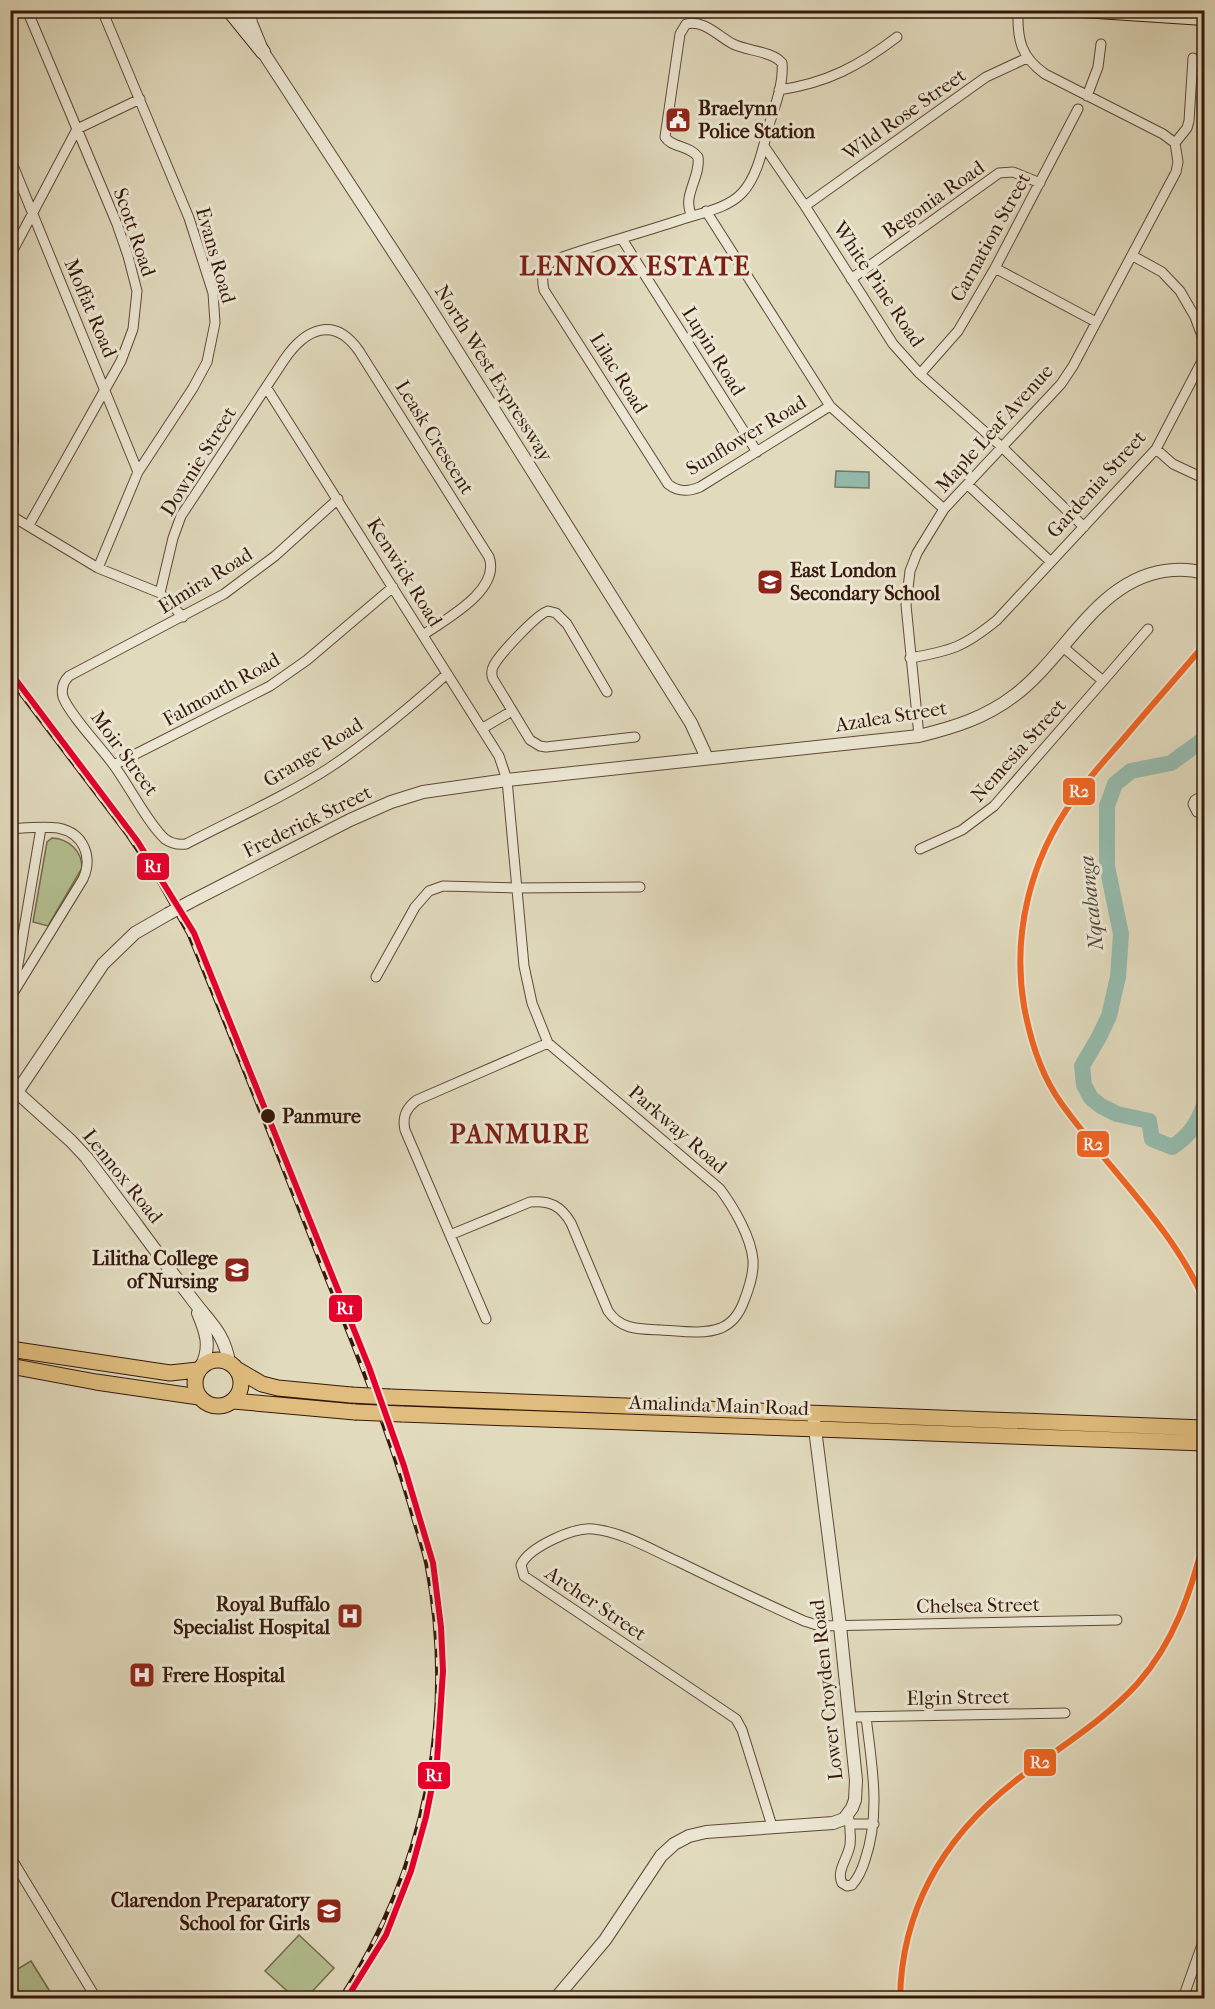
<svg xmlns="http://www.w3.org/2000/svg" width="1215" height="2009" viewBox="0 0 1215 2009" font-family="'IM FELL French Canon',serif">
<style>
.green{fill:#b3bf90;stroke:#746c4c;stroke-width:1.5}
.water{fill:#95bbae;stroke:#6f7a6c;stroke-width:1.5}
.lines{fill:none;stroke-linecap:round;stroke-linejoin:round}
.river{stroke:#95bbae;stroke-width:16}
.minor-casing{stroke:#604836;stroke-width:11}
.tertiary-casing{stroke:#604836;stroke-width:14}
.secondary-casing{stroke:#351809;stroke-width:16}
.primary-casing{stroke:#351809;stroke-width:17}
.minor{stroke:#ece7d4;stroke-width:9}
.tertiary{stroke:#ece7d4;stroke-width:12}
.secondary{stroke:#ece7d4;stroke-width:14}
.primary{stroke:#e0bd7e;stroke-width:15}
.rail-casing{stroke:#351809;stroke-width:5}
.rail{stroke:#ece7d4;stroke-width:3;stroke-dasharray:9;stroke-linecap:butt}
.tertiary-bridge-casing{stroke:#604836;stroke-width:14;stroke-linecap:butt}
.primary-bridge-casing{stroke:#351809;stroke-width:17;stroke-linecap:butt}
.tertiary-bridge{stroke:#ece7d4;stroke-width:12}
.primary-bridge{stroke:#e0bd7e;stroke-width:15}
.rail-1-casing{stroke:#ece7d4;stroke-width:10}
.rail-2-casing{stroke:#ece7d4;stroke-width:10}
.rail-1{stroke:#e4002b;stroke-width:6}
.rail-2{stroke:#f26522;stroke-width:6}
.stop-dot{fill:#351809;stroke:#ece7d4;stroke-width:2}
.labels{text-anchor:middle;stroke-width:6;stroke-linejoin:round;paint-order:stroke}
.poi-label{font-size:20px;font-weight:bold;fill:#351809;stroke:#ece7d4;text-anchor:start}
.street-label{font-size:20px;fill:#351809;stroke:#ece7d4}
.stop-label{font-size:20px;font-weight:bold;fill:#351809;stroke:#ece7d4;text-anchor:start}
.water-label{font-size:21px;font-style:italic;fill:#52493b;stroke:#ece7d4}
.district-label{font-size:26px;font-weight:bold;letter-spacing:1.5px;fill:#7a1f14;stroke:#ece7d4}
.line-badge{stroke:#ece7d4;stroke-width:2}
.badge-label{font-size:16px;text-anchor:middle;font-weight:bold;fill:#fff}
</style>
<rect width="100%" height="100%" fill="#e1dabd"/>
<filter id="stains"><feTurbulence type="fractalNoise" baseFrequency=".00333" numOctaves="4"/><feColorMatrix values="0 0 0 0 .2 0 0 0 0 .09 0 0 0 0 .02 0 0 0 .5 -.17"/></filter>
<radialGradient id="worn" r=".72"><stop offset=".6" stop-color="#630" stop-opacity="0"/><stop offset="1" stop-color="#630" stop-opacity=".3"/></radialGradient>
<path class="green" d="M 52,838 C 69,839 82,851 82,868 L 48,926 L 33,922 L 47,842 Z
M 299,1935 L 334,1968 L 306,1998 L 295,1998 L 265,1971 Z
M 31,1961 L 54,1998 L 11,1998 L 11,1973 Z"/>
<path class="water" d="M 836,471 L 869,472 L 869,488 L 835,487 Z"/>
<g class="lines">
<path class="river" d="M 1204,739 L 1171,763 L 1131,771 L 1115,784 L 1107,806 L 1107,866 L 1121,934 L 1118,977 L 1109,1016 L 1099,1037 L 1082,1066 L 1084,1085 L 1091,1098 L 1101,1106 L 1117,1114 L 1149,1121 L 1152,1139 L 1172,1147 C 1189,1137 1198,1123 1204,1105"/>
<g class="minor-casing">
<path id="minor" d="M 27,10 L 117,224 L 128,256 L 137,291 L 133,329 L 121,361 L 29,525
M 1018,10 C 1017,40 1021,57 1045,74 L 1163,134 L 1175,143
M 779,90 C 827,83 859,66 897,37
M 1087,96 L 1098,67 L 1101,44
M 764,146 L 805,206 L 893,344 L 920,374 L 1003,448 L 1084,527
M 10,158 L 138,472
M 805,206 L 986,77 L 1027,58
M 706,211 L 830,406 L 944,509
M 692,216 C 681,196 701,178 698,157 C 689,145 672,148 665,137 L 680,34 L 686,24 C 704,19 719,37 733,44 C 747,51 772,51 782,63 C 784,83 775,106 769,125 C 763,147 758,176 742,193 C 727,209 700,213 680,220 C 638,234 595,245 554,260 C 542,269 541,276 544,290 L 668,484 C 678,492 688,492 700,487 L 830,406
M 622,239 L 757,452
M 10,256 L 77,129 L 140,99
M 995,268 L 1096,322
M 851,279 L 999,173 L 1013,172 L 1040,183
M 920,374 L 958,331 L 995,268 L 1078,109
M 266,387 L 499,756 L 507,780 L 524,966 L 532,1003 L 548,1043 L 720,1189 C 734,1208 751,1237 753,1260 C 754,1274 749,1288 744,1301 C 740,1312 733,1323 721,1328 C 703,1335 680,1331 661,1330 C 639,1329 621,1330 608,1311 L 571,1223 C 561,1206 550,1200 530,1202 L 450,1235
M 1156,449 L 1173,464 L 1203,478
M 968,485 L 1051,562
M 338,499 L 275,556 L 224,594 L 69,676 C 63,682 61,689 63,697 C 71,717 102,748 115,767 C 129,786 149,825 165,839 C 172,844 178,845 186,844 C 234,819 284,797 329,768 C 371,740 409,708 447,674
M 10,515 L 98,568 L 160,593 L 183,617
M 98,568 L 138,472 L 193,388 L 207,362 L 215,323 L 213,293 L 189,218 L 102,10
M 160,593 L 173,538 L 181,516 L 284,360 C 305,329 334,315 359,351 L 489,557 C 501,590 446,619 423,635
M 910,658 C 951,651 964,647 997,620 L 1156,449 L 1202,361 L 1204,346 L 1202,336 L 1195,317 L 1180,291 L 1162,272 L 1133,256
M 1103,681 L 1148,629
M 607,692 L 567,624 L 556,613 L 548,611 C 537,614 500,654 494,665 C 491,670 491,674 493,679 L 530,740 L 540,746 L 546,747 L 635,737
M 483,728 L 512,711
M 919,736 L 906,605 L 910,571 L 917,553 L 944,509 L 1061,384 L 1073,366 L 1176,172 L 1178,162 L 1175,143 L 1187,128 L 1189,121 L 1193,58
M 114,765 L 270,686 L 307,660 L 393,587
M 1204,795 L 1195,800 L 1193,804 L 1197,812 L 1204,813
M 10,829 C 26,828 43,826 58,828 C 84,833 93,857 83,879 L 10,998
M 920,849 L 962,830 L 994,806 L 1103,681 L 1063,647
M 376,977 L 415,907 L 429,891 L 443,886 L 516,888 L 640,887
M 14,988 L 41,828
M 486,1319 L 405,1130 C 402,1117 406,1108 417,1100 L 548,1043
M 850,1717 L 1065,1713
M 848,1814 C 850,1824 851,1834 850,1845 C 848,1858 836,1871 842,1883 L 847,1886 L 852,1885 C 859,1877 862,1870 865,1860 C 881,1813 872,1766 866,1717
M 850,1824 L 874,1824
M 772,1826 L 742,1730 L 736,1719 L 524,1576 L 521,1565 C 529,1547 574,1527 593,1529 C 623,1532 652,1550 679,1562 C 720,1582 762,1602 804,1621 L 820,1626 L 1117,1620
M 10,1856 L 96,1998
M 1183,1998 L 1204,1939"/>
</g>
<g class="tertiary-casing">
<path id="tertiary" d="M 249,10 L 251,23 L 263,52 L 423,297 L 691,723 L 707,758
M 10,409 L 12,438 L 10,462
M 190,902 L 350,820 L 391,802 L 423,792 L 507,780 L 919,736 C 955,727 985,718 1015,695 C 1068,655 1099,575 1173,570 C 1184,569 1194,570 1204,573
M 10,1086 L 71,1141 L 86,1157 C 122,1204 156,1252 192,1299 C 209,1322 224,1332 229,1362
M 10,1098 L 17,1092 L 103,964 L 135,933 L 168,914
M 198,1313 C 206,1332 211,1346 202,1365
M 556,1998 L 605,1940 L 661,1856 L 674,1844 L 689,1836 L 706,1832 L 833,1823 L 844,1819 L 852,1808 L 855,1800 L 856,1780 L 840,1626 L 814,1421"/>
</g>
<g class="secondary-casing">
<path id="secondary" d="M 229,10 L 263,52
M 1082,10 L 1204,18"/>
</g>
<g class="primary-casing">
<path id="primary" d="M 10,1349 L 170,1373 L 198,1370
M195 1383a23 23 0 1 1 46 0a23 23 0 1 1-46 0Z
M 10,1366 L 96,1382 L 199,1397
M 238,1370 L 262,1384 L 278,1388 L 351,1395
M 390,1397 L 1204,1428
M 233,1401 L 355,1412
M 402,1414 L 1204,1443"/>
</g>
<use href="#minor" class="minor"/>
<use href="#tertiary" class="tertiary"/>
<use href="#secondary" class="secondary"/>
<use href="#primary" class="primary"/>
<g class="rail-casing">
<path id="rail" d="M 1204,645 C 1178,676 1151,706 1125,737 C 1107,758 1088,778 1073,800 C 1030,860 1012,934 1024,1006 C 1030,1039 1041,1075 1061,1103 C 1108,1169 1171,1225 1204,1300
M 10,679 L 128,835 L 159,881 L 189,934 C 236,1047 281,1162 326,1276 C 356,1351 387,1427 410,1505 C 415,1525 423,1545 427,1565 C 456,1717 425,1869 341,1998
M 900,1998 C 902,1907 944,1837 1014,1782 C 1056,1749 1102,1723 1138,1683 C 1174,1642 1191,1592 1204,1540"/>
</g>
<use href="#rail" class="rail"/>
<g class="tertiary-bridge-casing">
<path id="tertiary-bridge" d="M 168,914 L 190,902"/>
</g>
<g class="primary-bridge-casing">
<path id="primary-bridge" d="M 351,1395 L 390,1397
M 355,1412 L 402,1414"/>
</g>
<use href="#tertiary-bridge" class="tertiary-bridge"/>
<use href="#primary-bridge" class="primary-bridge"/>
<g class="rail-1-casing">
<path id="rail-1" d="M 10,672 L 138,842 L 194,933 L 369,1367 L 404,1466 L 433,1563 L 441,1627 L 443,1671 L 437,1761 L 426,1817 L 411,1871 L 386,1935 L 347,1998"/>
</g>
<g class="rail-2-casing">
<path id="rail-2" d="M 1204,645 C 1178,676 1151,706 1125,737 C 1107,758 1088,778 1073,800 C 1030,860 1012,934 1024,1006 C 1030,1039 1041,1075 1061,1103 C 1108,1169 1171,1225 1204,1300
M 900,1998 C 902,1907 944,1837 1014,1782 C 1056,1749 1102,1723 1138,1683 C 1174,1642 1191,1592 1204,1540"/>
</g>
<use href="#rail-1" class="rail-1"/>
<use href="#rail-2" class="rail-2"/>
</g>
<defs>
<g id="civic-square" transform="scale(1.35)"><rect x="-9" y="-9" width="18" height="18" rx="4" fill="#8f2418" stroke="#ece7d4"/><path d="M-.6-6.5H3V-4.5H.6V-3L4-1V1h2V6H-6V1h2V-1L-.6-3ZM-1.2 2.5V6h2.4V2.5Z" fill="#fff"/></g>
<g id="school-square" transform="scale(1.35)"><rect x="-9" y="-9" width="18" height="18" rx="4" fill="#8f2418" stroke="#ece7d4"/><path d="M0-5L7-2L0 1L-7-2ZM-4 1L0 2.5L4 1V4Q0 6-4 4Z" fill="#fff"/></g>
<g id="university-square" transform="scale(1.35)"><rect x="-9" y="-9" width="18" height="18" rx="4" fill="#8f2418" stroke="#ece7d4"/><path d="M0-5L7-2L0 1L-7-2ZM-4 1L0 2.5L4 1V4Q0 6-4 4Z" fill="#fff"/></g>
<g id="hospital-square" transform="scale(1.35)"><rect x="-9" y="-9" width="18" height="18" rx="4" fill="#8f2418" stroke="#ece7d4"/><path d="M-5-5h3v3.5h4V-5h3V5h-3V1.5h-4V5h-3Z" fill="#fff"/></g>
</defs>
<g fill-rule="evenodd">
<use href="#civic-square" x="678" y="120"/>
<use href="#school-square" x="770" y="582"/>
<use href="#university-square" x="237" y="1270"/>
<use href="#hospital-square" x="350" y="1616"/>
<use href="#hospital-square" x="142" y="1675"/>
<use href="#school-square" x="329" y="1911"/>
</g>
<circle class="stop-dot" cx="268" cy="1116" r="8"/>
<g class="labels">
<g class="poi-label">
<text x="698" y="115">Braelynn<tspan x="698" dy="23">Police Station</tspan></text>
<text x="790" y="577">East London<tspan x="790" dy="23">Secondary School</tspan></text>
<text x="218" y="1265" text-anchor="end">Lilitha College<tspan x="218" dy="23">of Nursing</tspan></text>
<text x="330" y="1611" text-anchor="end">Royal Buffalo<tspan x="330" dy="23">Specialist Hospital</tspan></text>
<text x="162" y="1682">Frere Hospital</text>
<text x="310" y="1907" text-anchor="end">Clarendon Preparatory<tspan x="310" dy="23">School for Girls</tspan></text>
</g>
<g class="street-label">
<text transform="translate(904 114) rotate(-35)" y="7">Wild Rose Street</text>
<text transform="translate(933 199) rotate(-35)" y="7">Begonia Road</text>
<text transform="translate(135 232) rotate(71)" y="7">Scott Road</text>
<text transform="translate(990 237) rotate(-61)" y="7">Carnation Street</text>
<text transform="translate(216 255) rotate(74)" y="7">Evans Road</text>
<text transform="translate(879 284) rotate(56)" y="7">White Pine Road</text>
<text transform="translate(91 308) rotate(67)" y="7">Moffat Road</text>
<text transform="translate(714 351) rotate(58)" y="7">Lupin Road</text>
<text transform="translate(494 373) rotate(58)" y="7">North West Expressway</text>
<text transform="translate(619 373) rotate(58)" y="7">Lilac Road</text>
<text transform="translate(994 428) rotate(-48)" y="7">Maple Leaf Avenue</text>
<text transform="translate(746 435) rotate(-31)" y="7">Sunflower Road</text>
<text transform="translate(435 437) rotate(58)" y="7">Leask Crescent</text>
<text transform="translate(198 461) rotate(-58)" y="7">Downie Street</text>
<text transform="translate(1096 484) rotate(-48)" y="7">Gardenia Street</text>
<text transform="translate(405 572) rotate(58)" y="7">Kenwick Road</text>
<text transform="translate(205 580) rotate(-32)" y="7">Elmira Road</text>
<text transform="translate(221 689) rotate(-29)" y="7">Falmouth Road</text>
<text transform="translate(891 716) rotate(-9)" y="7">Azalea Street</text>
<text transform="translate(1018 750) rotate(-48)" y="7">Nemesia Street</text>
<text transform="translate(313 752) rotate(-32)" y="7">Grange Road</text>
<text transform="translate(125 753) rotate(54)" y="7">Moir Street</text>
<text transform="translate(307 821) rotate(-26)" y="7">Frederick Street</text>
<text transform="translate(678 1129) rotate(41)" y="7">Parkway Road</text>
<text transform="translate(123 1176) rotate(51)" y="7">Lennox Road</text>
<text transform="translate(719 1405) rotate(2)" y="7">Amalinda Main Road</text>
<text transform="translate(596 1603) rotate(34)" y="7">Archer Street</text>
<text transform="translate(978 1605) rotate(-1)" y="7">Chelsea Street</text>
<text transform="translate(826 1690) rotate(-96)" y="7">Lower Croyden Road</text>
<text transform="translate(958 1697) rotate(-1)" y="7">Elgin Street</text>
</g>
<g class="stop-label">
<text x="282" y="1123">Panmure</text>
</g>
<g class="water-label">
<text transform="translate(1091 903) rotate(-96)" y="7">Nqcabanga</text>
</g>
<g class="district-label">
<text x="635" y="275">LENNOX ESTATE</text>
<text x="520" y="1143">PANMURE</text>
</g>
</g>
<g class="line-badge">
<rect x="1062" y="777" width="34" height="29" rx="6" fill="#f26522"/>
<rect x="136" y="852" width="34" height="29" rx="6" fill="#e4002b"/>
<rect x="1076" y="1130" width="34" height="28" rx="6" fill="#f26522"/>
<rect x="328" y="1294" width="35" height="29" rx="6" fill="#e4002b"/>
<rect x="1023" y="1748" width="34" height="29" rx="6" fill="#f26522"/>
<rect x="417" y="1761" width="34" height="29" rx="6" fill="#e4002b"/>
</g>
<g class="badge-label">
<text x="1079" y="797">R2</text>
<text x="153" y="872">R1</text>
<text x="1093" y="1150">R2</text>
<text x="345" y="1314">R1</text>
<text x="1040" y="1768">R2</text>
<text x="434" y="1781">R1</text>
</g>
<rect width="1215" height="2009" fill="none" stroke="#e1dabd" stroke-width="36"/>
<rect x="12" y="12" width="1191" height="1985" fill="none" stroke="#351809" stroke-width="3"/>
<rect x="18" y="18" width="1179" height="1973" fill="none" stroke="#351809" stroke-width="1.5"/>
<rect width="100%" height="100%" filter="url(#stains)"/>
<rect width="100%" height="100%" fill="url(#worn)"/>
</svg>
